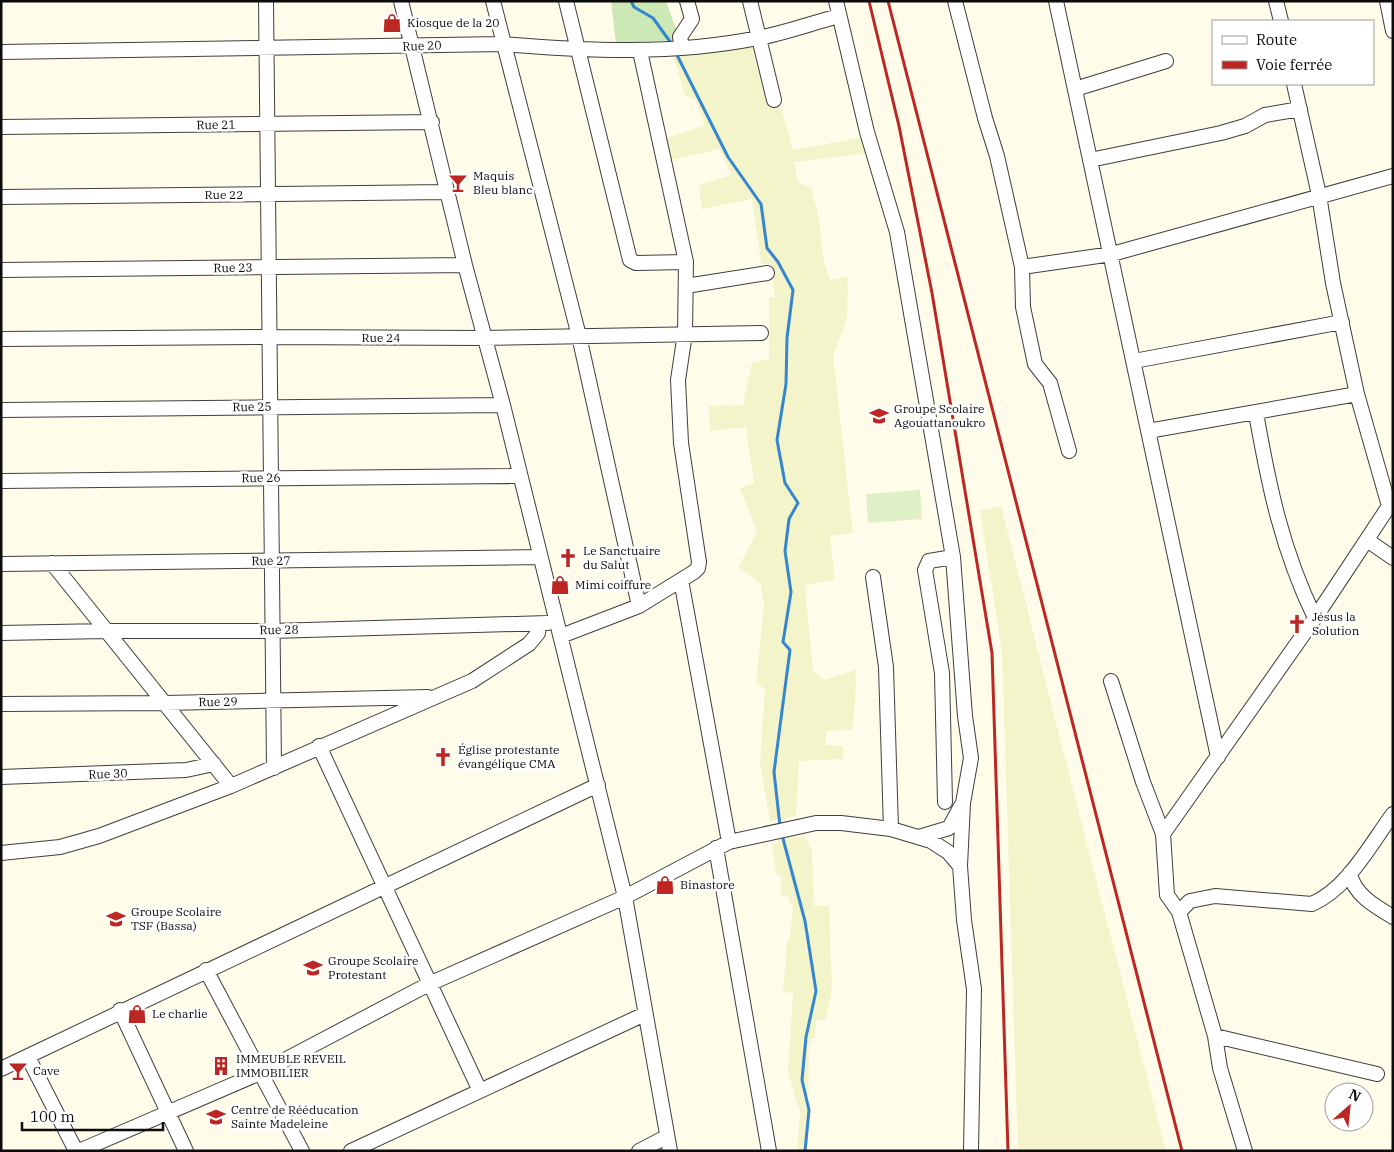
<svg xmlns="http://www.w3.org/2000/svg" width="1394" height="1152" viewBox="0 0 1394 1152" font-family="'IBM Plex Serif',serif">
<style>
.farmland{fill:#f4f4cb}
.green{fill:#cce9b5}
.pitch{fill:#dff0c6}
.lines{fill:none;stroke-linecap:round;stroke-linejoin:round}
.stream{stroke:#3586ce;stroke-width:3}
.minor-casing{stroke:#3f3f3f;stroke-width:16}
.minor{stroke:#fff;stroke-width:14}
.rail{stroke:#bc2723;stroke-width:3}
.labels{text-anchor:middle;stroke-width:5;stroke-linejoin:round;paint-order:stroke}
.poi-label{font-size:12px;fill:#0c0c0c;stroke:#fff;text-anchor:start}
.street-label{font-size:12px;fill:#0c0c0c;stroke:#fff}
</style>
<rect width="100%" height="100%" fill="#fffcea"/>
<path class="farmland" d="M 752,46 L 767,104 L 781,108 L 793,150 L 864,137 L 869,153 L 794,162 L 797,181 L 811,188 L 818,214 L 824,262 L 830,280 L 848,277 L 847,319 L 833,356 L 853,533 L 830,536 L 835,579 L 805,586 L 813,671 L 824,680 L 856,670 L 855,703 L 852,730 L 826,731 L 826,745 L 843,746 L 843,759 L 799,761 L 796,816 L 770,821 L 760,763 L 765,689 L 756,683 L 764,606 L 761,585 L 739,567 L 757,531 L 740,488 L 754,483 L 746,427 L 710,431 L 709,406 L 743,405 L 752,363 L 769,359 L 769,298 L 775,297 L 770,264 L 761,264 L 752,199 L 702,209 L 699,185 L 731,175 L 721,152 L 719,149 L 671,160 L 667,138 L 704,126 L 703,118 L 694,99 L 685,96 L 673,56 Z
M 1001,506 L 1092,864 L 1166,1151 L 1018,1151 L 1002,652 L 980,511 Z
M 795,834 L 796,838 L 804,836 L 812,851 L 814,906 L 829,906 L 832,989 L 826,1019 L 816,1021 L 815,1037 L 811,1039 L 809,1047 L 808,1151 L 797,1151 L 800,1112 L 788,1072 L 793,992 L 783,993 L 787,942 L 790,939 L 793,906 L 789,902 L 788,895 L 781,895 L 781,876 L 776,874 L 772,844 L 778,843 L 778,838 Z"/>
<path class="green" d="M 611,1 L 666,1 L 680,40 L 616,43 Z"/>
<path class="pitch" d="M 920,490 L 922,519 L 868,523 L 866,494 Z"/>
<g class="lines">
<path class="stream" d="M 631,1 L 634,7 L 653,18 L 671,43
M 676,53 L 728,157 L 761,204 L 767,248 L 778,262 L 793,290 L 787,338 L 786,384 L 777,440 L 785,483 L 798,503 L 789,519 L 785,551 L 791,592 L 783,642 L 790,650 L 774,772 L 780,826
M 782,835 L 805,921 L 816,991 L 806,1037 L 802,1080 L 809,1110 L 805,1151"/>
<g class="minor-casing">
<path id="minor" d="M 266,1 L 274,768
M 401,1 L 465,265 L 503,405 L 625,897 L 670,1151
M 493,1 L 579,336 L 639,606
M 566,1 L 630,260 L 636,263 L 686,262
M 750,1 L 774,100
M 836,1 L 867,132 L 897,232 L 953,557 L 965,716 L 971,758 L 963,803 L 960,866 L 964,920 L 974,989 L 971,1151
M 955,1 L 985,118 L 997,156 L 1022,267 L 1112,254 L 1393,176
M 1056,1 L 1218,757
M 1276,1 L 1281,21
M 1387,1 L 1393,31
M 682,48 L 680,37 L 692,19 L 687,1
M 1,52 L 503,44 C 589,51 673,55 758,38 C 785,33 812,23 839,16
M 1294,84 L 1319,195 L 1333,283 L 1357,394 L 1389,506
M 1075,89 L 1166,61
M 1,127 L 432,122
M 1090,160 L 1221,133 L 1245,126 L 1265,115 L 1300,109
M 1,197 L 447,192
M 1022,267 L 1023,307 L 1035,364 L 1050,383 L 1069,451
M 1,270 L 465,265
M 686,286 L 767,273
M 1,339 L 269,337 L 483,338 L 761,333
M 1134,361 L 1342,322
M 1,410 L 503,405
M 1256,413 C 1269,487 1282,550 1315,618
M 1148,431 L 1357,394
M 1,481 L 520,476
M 1367,540 L 1393,558
M 52,563 L 231,786
M 1,564 L 540,557
M 873,577 L 886,667 L 891,829
M 681,580 L 729,842
M 1,633 L 106,631 L 272,631 L 548,623
M 561,636 L 639,606 L 694,572 L 698,568 L 699,562 L 681,443 L 678,380 L 685,333 L 686,262 L 640,51
M 1111,681 L 1143,782 L 1163,834 L 1167,895 L 1179,912 L 1215,1036 L 1220,1068 L 1245,1151
M 1,704 L 165,703 L 428,697
M 319,746 L 480,1091
M 1,777 L 186,770 L 214,764
M 945,802 L 942,673 L 925,570 L 929,561 L 953,557
M 1163,834 L 1315,618 L 1393,500
M 919,837 L 949,828 L 961,806
M 716,848 L 769,1151
M 1,853 L 60,847 L 99,836 L 231,786 L 472,681 L 529,644 L 538,633 L 539,624
M 1350,873 C 1353,894 1376,907 1393,917
M 1179,912 L 1190,901 L 1215,896 L 1312,904 C 1348,888 1370,845 1393,814
M 206,970 L 302,1151
M 120,1010 L 186,1151
M 1215,1036 L 1377,1074
M 28,1057 L 76,1151
M 1,1069 L 598,785
M 79,1151 L 260,1073 L 429,984 L 625,897 L 729,842 L 816,823 L 841,823 L 891,829 L 931,841 L 948,852 L 960,866
M 351,1151 L 645,1014
M 639,1151 L 666,1137"/>
</g>
<use href="#minor" class="minor"/>
<path class="rail" d="M 869,1 L 899,126 L 932,293 L 992,653 L 1008,1151
M 888,1 L 1182,1151"/>
</g>
<defs>
<g id="shop-bare" transform="scale(1.5)"><path d="M-5-2.5h2.3a2.7 3.5 0 0 1 5.4 0H5L5.5 6h-11ZM-1.5-2.5h3a1.5 2.3 0 0 0-3 0Z" fill="#bc2723" stroke="#fff" stroke-width="2.5" paint-order="stroke"/></g>
<g id="bar-bare" transform="scale(1.5)"><path d="M-6-5H6L.8 .8V4.5H3.5V6h-7V4.5H-.8V.8Z" fill="#bc2723" stroke="#fff" stroke-width="2.5" paint-order="stroke"/></g>
<g id="school-bare" transform="scale(1.5)"><path d="M0-5L7-2L0 1L-7-2ZM-4 1L0 2.5L4 1V4Q0 6-4 4Z" fill="#bc2723" stroke="#fff" stroke-width="2.5" paint-order="stroke"/></g>
<g id="church-bare" transform="scale(1.5)"><path d="M-1.2-6h2.4v3.5h3.3v2.4h-3.3V6h-2.4V-.1h-3.3v-2.4h3.3Z" fill="#bc2723" stroke="#fff" stroke-width="2.5" paint-order="stroke"/></g>
<g id="building-bare" transform="scale(1.5)"><path d="M-4-6H4V6H1V3H-1V6H-4ZM-2.5-4.3h1.7v1.8h-1.7ZM.8-4.3h1.7v1.8H.8ZM-2.5-1h1.7V.8h-1.7ZM.8-1h1.7V.8H.8Z" fill="#bc2723" stroke="#fff" stroke-width="2.5" paint-order="stroke"/></g>
</defs>
<g fill-rule="evenodd">
<use href="#shop-bare" x="392" y="23"/>
<use href="#bar-bare" x="458" y="183"/>
<use href="#school-bare" x="879" y="416"/>
<use href="#church-bare" x="568" y="558"/>
<use href="#shop-bare" x="560" y="585"/>
<use href="#church-bare" x="1297" y="624"/>
<use href="#church-bare" x="443" y="757"/>
<use href="#shop-bare" x="665" y="885"/>
<use href="#school-bare" x="116" y="919"/>
<use href="#school-bare" x="313" y="968"/>
<use href="#shop-bare" x="137" y="1014"/>
<use href="#building-bare" x="221" y="1066"/>
<use href="#bar-bare" x="18" y="1071"/>
<use href="#school-bare" x="216" y="1117"/>
</g>
<g class="labels">
<g class="poi-label">
<text x="407" y="27">Kiosque de la 20</text>
<text x="473" y="180">Maquis<tspan x="473" dy="14">Bleu blanc</tspan></text>
<text x="894" y="413">Groupe Scolaire<tspan x="894" dy="14">Agouattanoukro</tspan></text>
<text x="583" y="555">Le Sanctuaire<tspan x="583" dy="14">du Salut</tspan></text>
<text x="575" y="589">Mimi coiffure</text>
<text x="1312" y="621">Jésus la<tspan x="1312" dy="14">Solution</tspan></text>
<text x="458" y="754">Église protestante<tspan x="458" dy="14">évangélique CMA</tspan></text>
<text x="680" y="889">Binastore</text>
<text x="131" y="916">Groupe Scolaire<tspan x="131" dy="14">TSF (Bassa)</tspan></text>
<text x="328" y="965">Groupe Scolaire<tspan x="328" dy="14">Protestant</tspan></text>
<text x="152" y="1018">Le charlie</text>
<text x="236" y="1063">IMMEUBLE REVEIL<tspan x="236" dy="14">IMMOBILIER</tspan></text>
<text x="33" y="1075">Cave</text>
<text x="231" y="1114">Centre de Rééducation<tspan x="231" dy="14">Sainte Madeleine</tspan></text>
</g>
<g class="street-label">
<text transform="translate(422 46) rotate(-2)" y="4">Rue 20</text>
<text transform="translate(216 125) rotate(-1)" y="4">Rue 21</text>
<text x="224" y="199">Rue 22</text>
<text transform="translate(233 268) rotate(-1)" y="4">Rue 23</text>
<text x="381" y="342">Rue 24</text>
<text transform="translate(252 407) rotate(-1)" y="4">Rue 25</text>
<text transform="translate(261 478) rotate(-1)" y="4">Rue 26</text>
<text transform="translate(271 561) rotate(-1)" y="4">Rue 27</text>
<text transform="translate(279 630) rotate(-1)" y="4">Rue 28</text>
<text transform="translate(218 702) rotate(-1)" y="4">Rue 29</text>
<text transform="translate(108 774) rotate(-2)" y="4">Rue 30</text>
</g>
</g>
<rect width="1394" height="1152" fill="none" stroke="#0c0c0c" stroke-width="5"/>
<rect x="1212" y="20" width="162" height="65" fill="#ffffff" stroke="#9e9e9e"/>
<rect x="1222" y="36" width="25" height="8" fill="#ffffff" stroke="#9e9e9e"/>
<text x="1256" y="45" font-size="15" fill="#0c0c0c">Route</text>
<rect x="1222" y="61" width="25" height="8" fill="#bc2723" stroke="#9e9e9e"/>
<text x="1256" y="70" font-size="15" fill="#0c0c0c">Voie ferrée</text>
<g transform="translate(1349 1107) rotate(27)"><circle r="24" fill="#ffffff" stroke="#9e9e9e"/>
<path d="M0-4L9 19L0 12L-9 19Z" fill="#bc2723"/>
<text y="-8" font-size="14" font-weight="bold" text-anchor="middle" fill="#0c0c0c">N</text>
</g>
<path d="M22 1122v8h141v-8" fill="none" stroke="#0c0c0c" stroke-width="2.5"/>
<text x="30" y="1122" font-size="15" fill="#0c0c0c" stroke="#ffffff" stroke-width="4" paint-order="stroke">100 m</text>
</svg>
